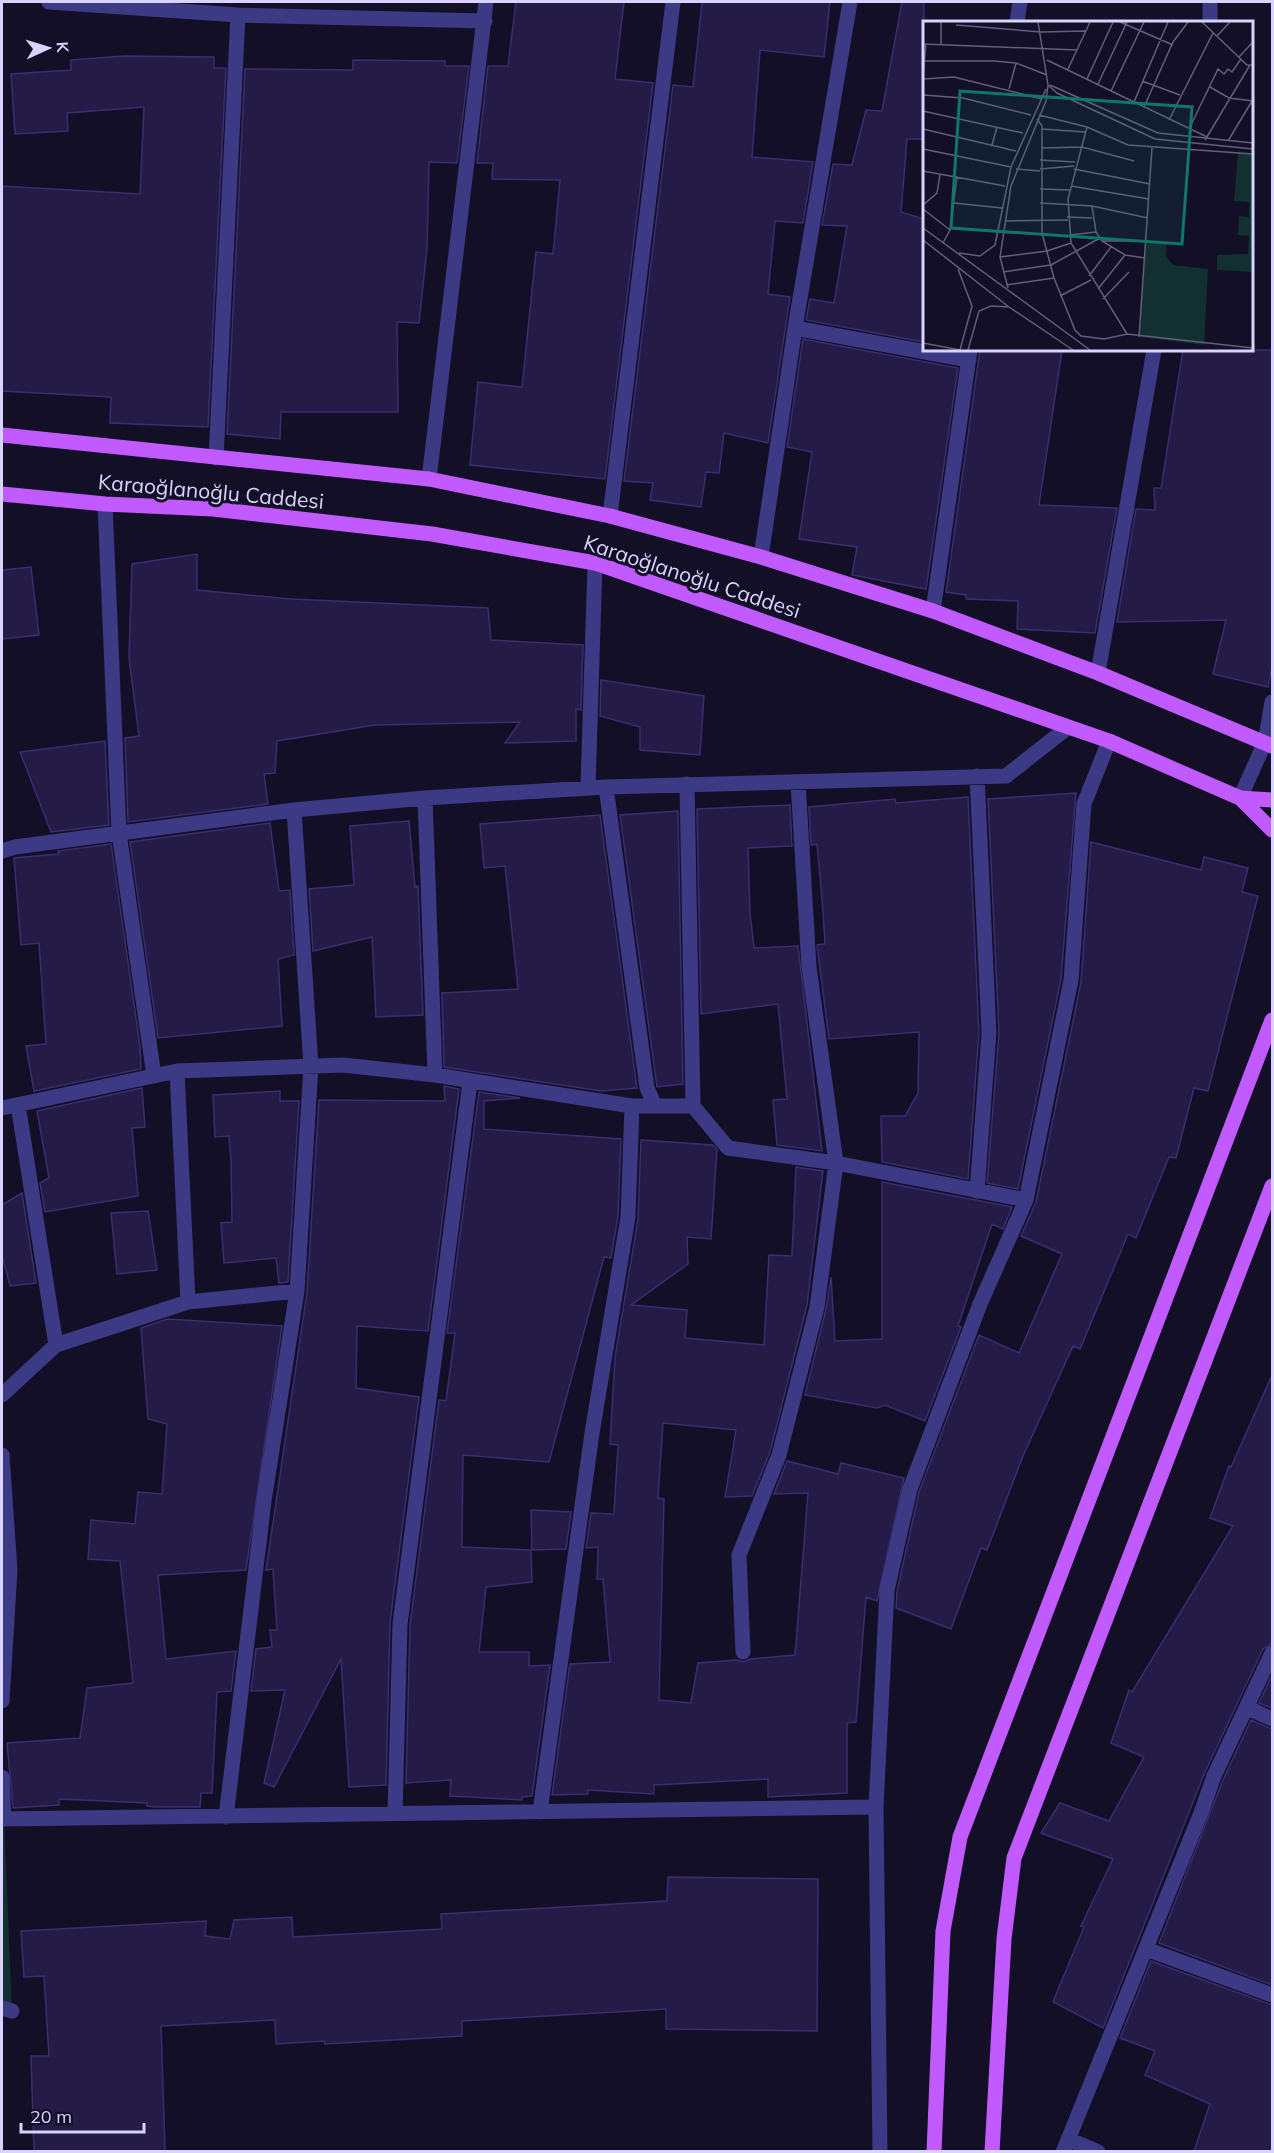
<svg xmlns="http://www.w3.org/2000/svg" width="1274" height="2153" viewBox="0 0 1274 2153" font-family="Mulish,sans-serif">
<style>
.green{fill:#12302f}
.building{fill:#241b47;stroke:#3b2d73;stroke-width:1.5}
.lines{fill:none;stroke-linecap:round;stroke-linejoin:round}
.minor{stroke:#3d3a85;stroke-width:15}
.major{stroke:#c25bff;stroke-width:15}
.labels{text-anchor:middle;stroke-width:6;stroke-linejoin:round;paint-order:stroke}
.street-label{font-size:21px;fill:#d9d4ff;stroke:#130f26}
.inset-road{fill:none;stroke:#625e7d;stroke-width:1.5}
.view{fill:#0f766e;fill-opacity:0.15;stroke:#0f766e;stroke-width:3}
.inset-edge{fill:none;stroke:#d9d4ff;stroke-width:3}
</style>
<rect width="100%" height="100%" fill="#130f26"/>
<path class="green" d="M 2,1819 L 4,1819 L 12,2011 L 2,2008 Z"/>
<path class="building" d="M 516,2 L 624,2 L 615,79 L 653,83 L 605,479 L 470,465 L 478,382 L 522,387 L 536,252 L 553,254 L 560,180 L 492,179 L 493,163 L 477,163 L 488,66 L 508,66 Z
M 702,2 L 830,2 L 824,57 L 760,50 L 752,157 L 813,162 L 803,223 L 775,221 L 768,294 L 790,297 L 768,443 L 724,433 L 719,473 L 706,472 L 701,507 L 650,500 L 653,483 L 624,481 L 673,85 L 693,87 Z
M 902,2 L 924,2 L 924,139 L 907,139 L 901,212 L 924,219 L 924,342 L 806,320 L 810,299 L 834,303 L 847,226 L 822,225 L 833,164 L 852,165 L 866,110 L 882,111 Z
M 124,56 L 214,57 L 214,68 L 226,68 L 208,427 L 110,423 L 111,397 L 2,391 L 2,186 L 140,194 L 144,107 L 67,113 L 68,131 L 15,134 L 11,74 L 71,70 L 71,60 Z
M 353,60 L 445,61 L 445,66 L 469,66 L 457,163 L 429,162 L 427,248 L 419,323 L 397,322 L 398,412 L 281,412 L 280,439 L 227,434 L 245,69 L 353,70 Z
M 803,339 L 958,368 L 926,589 L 852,575 L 857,547 L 799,539 L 812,452 L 787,447 Z
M 980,350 L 1062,350 L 1039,505 L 1117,508 L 1095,633 L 1017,629 L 1018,601 L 966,599 L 966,595 L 946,592 Z
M 1183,350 L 1272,350 L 1272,665 L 1268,687 L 1213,674 L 1226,620 L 1117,622 L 1136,509 L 1155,510 L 1154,488 L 1161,488 Z
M 197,554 L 197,590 L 291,599 L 488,608 L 491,640 L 583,645 L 581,710 L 576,709 L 576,741 L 505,743 L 520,722 L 375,725 L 277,741 L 275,773 L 264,774 L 268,804 L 128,822 L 125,738 L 139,736 L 129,658 L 132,564 Z
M 31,567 L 39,635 L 2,639 L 2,570 Z
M 601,680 L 704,696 L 700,755 L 640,750 L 640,727 L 600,716 Z
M 105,741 L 109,825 L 51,832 L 20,752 Z
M 1076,793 L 1061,979 L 1018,1189 L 987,1183 L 999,1033 L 988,799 Z
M 968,797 L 979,1033 L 968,1179 L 882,1162 L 881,1116 L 905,1116 L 918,1093 L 919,1032 L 829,1039 L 817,945 L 825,944 L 823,910 L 817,844 L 811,845 L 809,807 L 895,799 L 896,803 Z
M 790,805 L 792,846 L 748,848 L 750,913 L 754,948 L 798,946 L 822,1151 L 777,1145 L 773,1100 L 787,1099 L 778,1004 L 701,1014 L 697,809 Z
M 678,811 L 683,1084 L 657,1087 L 620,815 Z
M 600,815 L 637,1088 L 601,1091 L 444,1067 L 442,993 L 518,989 L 505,866 L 484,868 L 480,824 Z
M 409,821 L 415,887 L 418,886 L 423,1015 L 376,1017 L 372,937 L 313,951 L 309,889 L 354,885 L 350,826 Z
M 270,823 L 279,891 L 290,890 L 294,955 L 278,959 L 282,1026 L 158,1038 L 130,842 Z
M 1091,842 L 1201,870 L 1204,857 L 1248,868 L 1242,892 L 1258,896 L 1208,1091 L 1194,1088 L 1176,1158 L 1169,1157 L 1136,1238 L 1128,1234 L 1080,1349 L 1073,1346 L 1023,1456 L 987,1550 L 981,1548 L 951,1629 L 896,1608 L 897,1591 L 919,1492 L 979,1335 L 1019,1353 L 1062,1254 L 1021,1236 L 1036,1202 L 1081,982 Z
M 111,844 L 140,1046 L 141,1069 L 34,1091 L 26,1046 L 46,1044 L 39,943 L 21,945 L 14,858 L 59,854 L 58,851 Z
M 444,1086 L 459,1089 L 428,1331 L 357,1326 L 356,1388 L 419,1397 L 390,1623 L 386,1785 L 349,1787 L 341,1659 L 274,1787 L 264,1783 L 285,1690 L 251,1691 L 256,1649 L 272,1647 L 270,1630 L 277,1630 L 273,1569 L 266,1570 L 307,1292 L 319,1100 L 445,1101 Z
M 142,1088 L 145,1127 L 132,1128 L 138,1196 L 45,1212 L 40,1183 L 49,1178 L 37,1111 Z
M 280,1091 L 280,1101 L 299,1101 L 288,1282 L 279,1283 L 276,1258 L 224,1263 L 221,1223 L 232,1222 L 231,1161 L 229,1136 L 215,1137 L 213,1095 Z
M 479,1092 L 520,1098 L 484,1101 L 484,1129 L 621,1139 L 618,1216 L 611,1258 L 604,1257 L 549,1462 L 463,1455 L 462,1547 L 531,1550 L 532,1582 L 486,1587 L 479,1652 L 529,1652 L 529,1666 L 550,1665 L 532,1796 L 522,1797 L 522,1800 L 450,1796 L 451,1780 L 406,1783 L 410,1625 L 439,1400 L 446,1401 L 455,1333 L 447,1333 Z
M 641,1140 L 713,1145 L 717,1149 L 711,1239 L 687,1237 L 688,1264 L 631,1305 L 687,1310 L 685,1338 L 764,1345 L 769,1255 L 792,1256 L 796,1167 L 823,1171 L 807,1305 L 770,1452 L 752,1496 L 725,1497 L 736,1430 L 663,1423 L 658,1498 L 664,1499 L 659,1700 L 691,1703 L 698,1663 L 737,1660 L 744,1662 L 750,1659 L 795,1655 L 808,1493 L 774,1494 L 787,1461 L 838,1474 L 841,1463 L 904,1478 L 877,1601 L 866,1597 L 856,1722 L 847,1723 L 847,1793 L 768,1797 L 768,1779 L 654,1785 L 654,1794 L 588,1790 L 588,1794 L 552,1795 L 570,1664 L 610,1662 L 603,1579 L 597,1579 L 598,1547 L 586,1548 L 591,1513 L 614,1514 L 618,1445 L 610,1444 L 615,1357 L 638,1219 Z
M 882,1182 L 1012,1207 L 1003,1229 L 992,1224 L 958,1326 L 961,1327 L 925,1421 L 885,1405 L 877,1408 L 805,1395 L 826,1309 L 831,1277 L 835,1341 L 882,1339 Z
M 22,1193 L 36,1283 L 10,1286 L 2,1255 L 2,1205 Z
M 148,1211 L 157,1270 L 117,1274 L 111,1213 Z
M 167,1319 L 282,1326 L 246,1570 L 158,1575 L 166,1659 L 236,1651 L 231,1691 L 217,1692 L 212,1793 L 201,1793 L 200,1807 L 154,1807 L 147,1806 L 147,1803 L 59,1799 L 59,1805 L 13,1808 L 7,1743 L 80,1738 L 87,1688 L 133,1683 L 120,1561 L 88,1559 L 91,1520 L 135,1524 L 138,1492 L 162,1494 L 167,1424 L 148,1419 L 141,1328 Z
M 1272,1375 L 1272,1643 L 1263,1649 L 1205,1772 L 1103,2028 L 1053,2002 L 1084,1927 L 1081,1926 L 1113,1859 L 1041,1833 L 1060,1803 L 1109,1821 L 1144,1757 L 1111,1743 L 1129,1690 L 1132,1692 L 1233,1526 L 1210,1518 L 1229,1466 L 1231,1467 Z
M 531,1510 L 571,1512 L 566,1549 L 532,1550 Z
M 1272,1675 L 1272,1708 L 1259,1703 Z
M 1251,1720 L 1272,1729 L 1272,1985 L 1159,1943 L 1223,1780 Z
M 668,1877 L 818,1879 L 817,2031 L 666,2029 L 666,2009 L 462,2021 L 462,2036 L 325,2044 L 324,2041 L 276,2044 L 275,2020 L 161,2026 L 165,2151 L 34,2151 L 31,2056 L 49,2056 L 44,1976 L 24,1977 L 21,1931 L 206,1921 L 205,1936 L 230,1939 L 234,1920 L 292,1917 L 293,1937 L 442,1929 L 441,1914 L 667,1901 Z
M 1151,1961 L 1272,2005 L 1272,2151 L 1194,2151 L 1210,2104 L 1145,2075 L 1155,2051 L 1120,2038 Z"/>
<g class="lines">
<path class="minor" d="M 49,2 L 238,15 L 485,21
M 1017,22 L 1020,2
M 1210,22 L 1210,2
M 795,328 L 969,360
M 216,458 L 238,15
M 429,479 L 486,2
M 105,504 L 119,833 L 154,1076
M 610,516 L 673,2
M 761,557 L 795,328 L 850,2
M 933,611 L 970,350
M 1098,673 L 1154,350
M 687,784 L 693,1106
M 588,787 L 595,563
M 606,787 L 647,1088 L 655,1106
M 425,798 L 435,1075
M 1240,798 L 1265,742 L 1272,702
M 2,851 L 15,847 L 294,810 L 425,798 L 606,787 L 1006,776 L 1067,728
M 177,1071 L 188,1302
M 18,1105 L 56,1345
M 2,1108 L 177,1071 L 343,1065 L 435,1075 L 632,1106 L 693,1106 L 728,1148 L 836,1163 L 1026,1200
M 977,1191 L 989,1033 L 977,776
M 2,1395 L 56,1345 L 188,1302 L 297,1291
M 2,1455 L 10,1570 L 2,1701
M 743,1652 L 739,1555 L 779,1455 L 817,1307 L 836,1163 L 809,967 L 798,782
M 1248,1708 L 1272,1719
M 2,1777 L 4,1819
M 540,1812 L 592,1433 L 628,1217 L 632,1106
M 395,1814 L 400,1624 L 470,1082
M 226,1817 L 264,1501 L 297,1291 L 311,1066 L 294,810
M 2,1819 L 876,1807
M 1146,1949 L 1272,1995
M 2,2008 L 12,2011
M 1068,2139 L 1098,2152
M 880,2152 L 876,1807 L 887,1590 L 910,1489 L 980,1304 L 1026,1200 L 1071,980 L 1084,804 L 1109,741
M 1063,2152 L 1201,1813 L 1214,1776 L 1272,1653"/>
<path class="major" d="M 2,435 L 429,479 L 610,516 L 761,557 L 933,611 L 1098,673 L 1272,746
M 2,494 L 105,504 L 213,509 L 432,534 L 595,563 L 1109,741 L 1240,798 L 1272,800
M 1240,798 L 1272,830
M 934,2152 L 943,1931 L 960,1837 L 1272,1020
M 992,2152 L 1004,1939 L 1014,1858 L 1272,1186"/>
</g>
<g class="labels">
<g class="street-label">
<text transform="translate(211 492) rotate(5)" y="7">Karaoğlanoğlu Caddesi</text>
<text transform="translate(692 577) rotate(18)" y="7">Karaoğlanoğlu Caddesi</text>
</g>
</g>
<g transform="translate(923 21)">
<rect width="330" height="330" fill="#130f26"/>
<path d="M 315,132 L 330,133 L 330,251 L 294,249 L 294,234 L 325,233 L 326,215 L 315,214 L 316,195 L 326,196 L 326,181 L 311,180 ZM 223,220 L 244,221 L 243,235 L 250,244 L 285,248 L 281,324 L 216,316 Z" fill="#12302f"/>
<path class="inset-road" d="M 197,1 L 250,24M 245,1 L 211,81 L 284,116M 279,1 L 324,44 L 330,44M 33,4 L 118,11 L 162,10M 294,15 L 307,1M 0,23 L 154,29M 18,23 L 18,1M 316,36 L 330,21M 124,39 L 211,81M 0,40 L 71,40 L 93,42 L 124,54M 145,48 L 167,1M 0,55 L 3,23M 0,58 L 31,56 L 119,78M 164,58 L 190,1M 219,60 L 257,74M 175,63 L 204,1M 125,64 L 134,72 L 232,118 L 330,128M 127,64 L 235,112 L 330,122M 287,66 L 306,77 L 330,80M 86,68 L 93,42M 188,70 L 221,1M 0,74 L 40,77 L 108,94M 221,86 L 250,21 L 265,1M 0,90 L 100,112M 116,94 L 164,106 L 205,124 L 330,133M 114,98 L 119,105 L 119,212 L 131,257 L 152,309 L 158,315 L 181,318 L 204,313 L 330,327M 246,99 L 290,12M 164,106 L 145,178 L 148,222 L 204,313M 0,108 L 93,130M 118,108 L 163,111M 266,108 L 295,48 L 301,53 L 305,48 L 309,51 L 318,38M 282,119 L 327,44M 305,120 L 329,80M 69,124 L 74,106M 118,127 L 159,126 L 211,140M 0,128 L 88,146M 117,139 L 152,141M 93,148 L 117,150M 117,148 L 151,145M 151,148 L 227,163M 0,150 L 82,165M 148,165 L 226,178M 117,168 L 147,169M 31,182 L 79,187M 117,182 L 169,185 L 225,197M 0,184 L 14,172 L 17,153M 169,185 L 173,211 L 179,220 L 202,234 L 222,237M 0,188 L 27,209M 144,196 L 169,197M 83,200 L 145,199M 0,207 L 167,329M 147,214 L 173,211M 0,219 L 86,286 L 150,329M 179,220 L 223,220M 20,222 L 27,209 L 34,155M 36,232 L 57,235 L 72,224 L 88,146 L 123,68M 77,236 L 124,230 L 148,222M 35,248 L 49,285 L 37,329M 80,251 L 128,244 L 177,217M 166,255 L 188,226M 83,264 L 131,257M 85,267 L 77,236 L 88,165 L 123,80 L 125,64 L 115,1M 175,268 L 202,234M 137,275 L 168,259M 180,278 L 206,251M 216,316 L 229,127M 0,322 L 37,329M 45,329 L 56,290 L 68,285 L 86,286"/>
<path class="view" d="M 37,70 L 269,86 L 259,223 L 28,207 Z"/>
<rect width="330" height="330" class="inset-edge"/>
</g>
<rect width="1274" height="2153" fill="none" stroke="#d9d4ff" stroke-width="6"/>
<g transform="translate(48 48) rotate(86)" stroke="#130f26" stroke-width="4.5" paint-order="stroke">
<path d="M0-4.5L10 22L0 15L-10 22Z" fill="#d9d4ff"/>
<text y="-9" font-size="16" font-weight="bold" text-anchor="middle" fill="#d9d4ff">K</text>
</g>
<path d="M21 2123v9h123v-9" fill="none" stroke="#d9d4ff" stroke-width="3"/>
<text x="30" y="2123" font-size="18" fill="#d9d4ff" stroke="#130f26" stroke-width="4.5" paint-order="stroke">20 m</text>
</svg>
